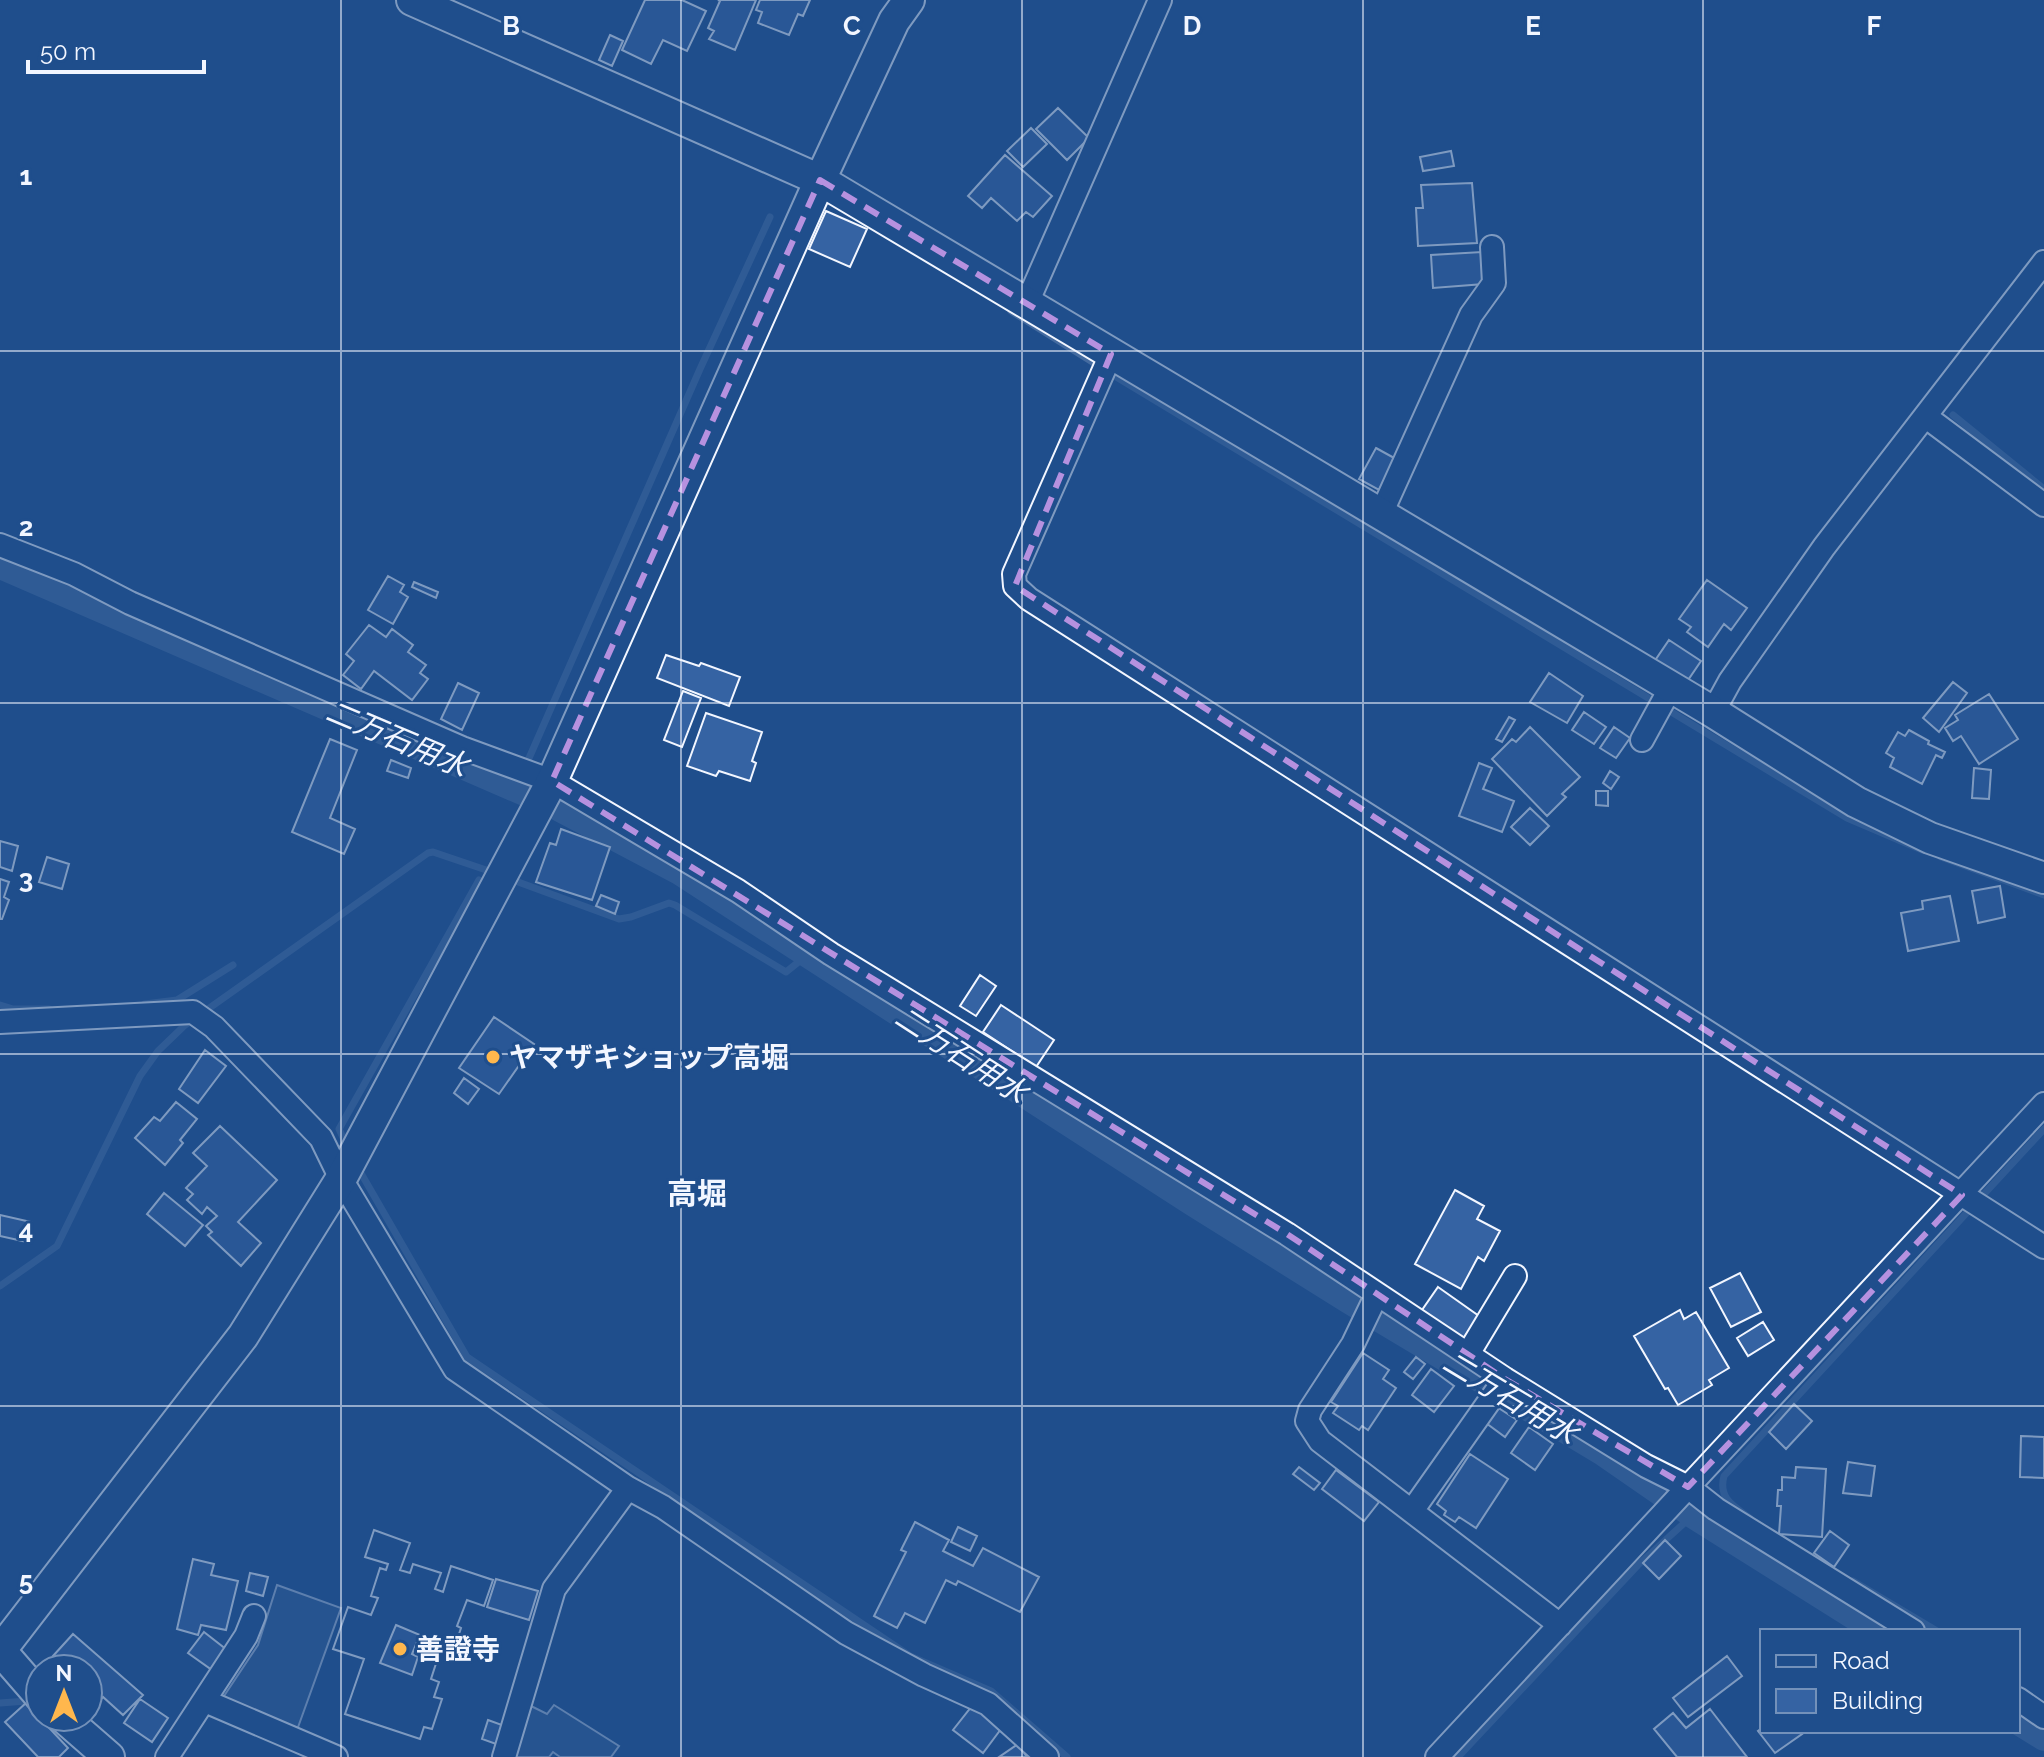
<svg xmlns="http://www.w3.org/2000/svg" width="2044" height="1757" viewBox="0 0 2044 1757" font-family="Raleway,'Noto Sans JP',sans-serif">
<style>
.built{fill:#305b95;stroke:#a8bbd7;stroke-width:2}
.lines{fill:none;stroke-linecap:round;stroke-linejoin:round}
.stream{stroke:#446ba0;stroke-width:7}
.canal{stroke:#446ba0;stroke-width:24}
.building{fill:#3563a3;stroke:#f2f6ff;stroke-width:2;fill-rule:evenodd}
.street-casing{stroke:#f2f6ff;stroke-width:26}
.secondary-casing{stroke:#f2f6ff;stroke-width:34}
.street{stroke:#1f4e8c;stroke-width:22}
.secondary{stroke:#1f4e8c;stroke-width:30}
.marked{fill:none;stroke:#b691df;stroke-width:6;stroke-dasharray:16 10;stroke-linejoin:round}
.grid{fill:none;stroke:#f2f6ff;stroke-width:2;stroke-opacity:0.55}
.poi-dot{fill:#ffb74d;stroke:#1f4e8c;stroke-width:3}
.labels{text-anchor:middle;stroke-width:6;stroke-linejoin:round;paint-order:stroke}
.poi-label{font-size:28px;font-weight:bold;fill:#f2f6ff;stroke:#1f4e8c;text-anchor:start}
.water-label{font-size:30px;font-style:italic;fill:#f2f6ff;stroke:#1f4e8c}
.neighbourhood-label{font-size:30px;font-weight:bold;fill:#f2f6ff;stroke:#1f4e8c}
.grid-label{font-size:26px;text-anchor:middle;font-weight:bold;fill:#f2f6ff;stroke:#1f4e8c;stroke-width:6;stroke-linejoin:round;paint-order:stroke}
</style>
<rect width="100%" height="100%" fill="#1f4e8c"/>
<path class="built" d="M 277,1585 L 341,1608 L 297,1730 L 220,1702 L 258,1645 Z
M 554,1705 L 619,1746 L 611,1757 L 560,1757 L 553,1752 L 549,1757 L 515,1757 L 531,1706 L 547,1714 Z"/>
<g class="lines">
<path class="stream" d="M 1011,311 L 1118,378 L 1847,818 L 1922,850
M 1953,415 L 2044,489
M 526,765 L 700,369 L 770,217
M 1941,857 L 2044,895
M 510,879 L 619,919 L 631,917 L 669,903 L 675,905 L 786,972 L 806,956
M 145,1004 L 177,1000 L 233,965
M 0,1005 L 13,1009 L 49,1009
M 347,1146 L 339,1129 L 479,880
M 358,1168 L 467,1357 L 910,1656 L 991,1691 L 1067,1757
M 0,1286 L 57,1246 L 140,1076 L 158,1051 L 184,1026 L 428,853 L 433,852 L 495,873
M 1750,1518 C 1733,1506 1718,1498 1724,1476 L 2044,1129
M 1853,1581 L 1937,1631
M 0,1703 L 27,1701 L 40,1713
M 1458,1757 L 1638,1565 L 1692,1516"/>
<path class="canal" d="M 0,567 L 552,806 L 679,873 L 1192,1204 L 1349,1302 L 1601,1453 L 1692,1516 L 1875,1631
M 2018,1723 L 2044,1739"/>
</g>
<path class="building" d="M 645,0 L 682,0 L 706,11 L 687,51 L 663,40 L 651,64 L 622,50 Z
M 718,0 L 756,0 L 735,50 L 709,39 L 714,31 L 708,28 L 720,1 Z
M 760,0 L 810,0 L 803,16 L 798,14 L 789,35 L 758,23 L 762,12 L 756,10 Z
M 610,35 L 623,41 L 612,66 L 599,60 Z
M 1058,108 L 1089,138 L 1067,160 L 1036,129 Z
M 1031,128 L 1047,144 L 1023,167 L 1007,151 Z
M 1451,151 L 1454,166 L 1423,171 L 1420,157 Z
M 1005,155 L 1052,196 L 1033,217 L 1026,212 L 1017,221 L 991,198 L 982,208 L 968,196 Z
M 1472,183 L 1477,243 L 1418,246 L 1416,208 L 1423,208 L 1421,185 Z
M 826,211 L 867,229 L 850,267 L 809,249 Z
M 1482,252 L 1484,284 L 1433,288 L 1431,255 Z
M 1376,448 L 1396,459 L 1379,490 L 1359,479 Z
M 388,576 L 404,585 L 400,592 L 408,597 L 393,624 L 368,610 Z
M 1707,580 L 1747,608 L 1731,630 L 1724,624 L 1708,647 L 1687,632 L 1691,627 L 1679,619 Z
M 414,582 L 438,592 L 436,598 L 412,587 Z
M 369,625 L 386,637 L 392,629 L 413,645 L 408,652 L 426,665 L 420,673 L 428,679 L 412,700 L 374,671 L 361,689 L 343,675 L 354,661 L 346,654 Z
M 1669,640 L 1701,661 L 1686,683 L 1654,662 Z
M 666,655 L 699,666 L 701,663 L 740,677 L 729,706 L 657,678 Z
M 1549,673 L 1583,696 L 1567,723 L 1530,702 Z
M 1953,682 L 1967,693 L 1939,732 L 1923,718 Z
M 458,683 L 479,693 L 462,730 L 441,719 Z
M 683,691 L 701,698 L 682,747 L 664,740 Z
M 1989,694 L 2018,739 L 1979,764 L 1961,736 L 1953,741 L 1945,728 L 1958,720 L 1955,715 Z
M 1584,712 L 1606,727 L 1594,744 L 1572,730 Z
M 706,713 L 762,732 L 752,761 L 756,763 L 750,781 L 719,771 L 716,776 L 687,766 Z
M 1509,717 L 1515,720 L 1502,742 L 1496,739 Z
M 1530,727 L 1580,777 L 1562,794 L 1566,797 L 1547,816 L 1492,759 L 1512,739 L 1516,742 Z
M 1614,727 L 1630,738 L 1616,758 L 1600,748 Z
M 1909,730 L 1929,741 L 1928,744 L 1945,752 L 1942,758 L 1936,755 L 1922,784 L 1890,767 L 1894,758 L 1886,753 L 1898,732 L 1905,736 Z
M 330,739 L 357,750 L 330,818 L 355,829 L 344,854 L 292,832 Z
M 391,760 L 411,768 L 408,778 L 387,771 Z
M 1479,763 L 1492,768 L 1483,789 L 1514,801 L 1502,832 L 1459,816 Z
M 1974,768 L 1991,770 L 1989,799 L 1972,798 Z
M 1610,771 L 1619,777 L 1611,789 L 1603,783 Z
M 1596,791 L 1608,791 L 1608,806 L 1596,805 Z
M 1530,808 L 1549,826 L 1530,845 L 1511,827 Z
M 561,829 L 610,847 L 592,900 L 536,882 L 550,843 L 556,845 Z
M 0,841 L 18,846 L 12,871 L 0,867 Z
M 47,857 L 69,864 L 62,889 L 39,882 Z
M 0,879 L 9,882 L 4,897 L 9,900 L 2,919 L 0,919 Z
M 2000,886 L 2005,917 L 1978,923 L 1972,891 Z
M 601,895 L 619,902 L 615,914 L 596,906 Z
M 1950,896 L 1959,941 L 1908,951 L 1901,913 L 1923,909 L 1922,901 Z
M 980,975 L 996,986 L 976,1016 L 960,1006 Z
M 1001,1005 L 1054,1040 L 1036,1067 L 983,1032 Z
M 494,1017 L 534,1044 L 499,1094 L 459,1068 Z
M 205,1050 L 226,1066 L 198,1103 L 179,1089 Z
M 464,1078 L 479,1089 L 468,1104 L 454,1093 Z
M 176,1102 L 197,1119 L 180,1140 L 183,1143 L 165,1165 L 135,1138 L 154,1117 L 160,1121 Z
M 220,1126 L 277,1180 L 238,1222 L 261,1243 L 241,1266 L 208,1235 L 212,1232 L 206,1226 L 217,1216 L 207,1207 L 202,1214 L 187,1200 L 193,1194 L 186,1188 L 207,1166 L 193,1153 Z
M 1455,1190 L 1484,1206 L 1477,1219 L 1500,1231 L 1484,1261 L 1478,1257 L 1461,1289 L 1415,1264 Z
M 164,1193 L 203,1225 L 185,1246 L 147,1214 Z
M 0,1215 L 31,1222 L 27,1242 L 0,1236 Z
M 1740,1273 L 1761,1312 L 1731,1327 L 1710,1288 Z
M 1438,1287 L 1479,1316 L 1463,1339 L 1422,1310 Z
M 1680,1310 L 1684,1319 L 1696,1312 L 1729,1368 L 1709,1380 L 1712,1385 L 1678,1405 L 1668,1388 L 1665,1389 L 1634,1336 Z
M 1763,1322 L 1774,1340 L 1748,1356 L 1737,1338 Z
M 1363,1353 L 1389,1370 L 1383,1379 L 1396,1388 L 1368,1430 L 1362,1426 L 1359,1430 L 1333,1413 L 1338,1406 L 1331,1402 Z
M 1416,1357 L 1425,1364 L 1413,1379 L 1404,1372 Z
M 1431,1369 L 1454,1386 L 1434,1412 L 1412,1395 Z
M 1794,1404 L 1812,1421 L 1786,1449 L 1769,1432 Z
M 1497,1407 L 1517,1420 L 1505,1437 L 1486,1423 Z
M 1529,1427 L 1553,1444 L 1535,1470 L 1511,1453 Z
M 2021,1436 L 2044,1437 L 2044,1478 L 2020,1477 Z
M 1470,1454 L 1508,1479 L 1476,1528 L 1459,1517 L 1455,1522 L 1444,1515 L 1446,1511 L 1437,1504 Z
M 1848,1462 L 1875,1466 L 1871,1496 L 1843,1493 Z
M 1299,1467 L 1320,1483 L 1314,1490 L 1293,1474 Z
M 1796,1467 L 1826,1469 L 1822,1537 L 1779,1534 L 1781,1506 L 1777,1506 L 1778,1490 L 1782,1490 L 1782,1477 L 1795,1478 Z
M 1336,1470 L 1379,1502 L 1364,1521 L 1322,1489 Z
M 915,1522 L 949,1540 L 943,1551 L 973,1566 L 983,1548 L 1039,1577 L 1020,1612 L 958,1581 L 956,1585 L 946,1580 L 925,1623 L 905,1613 L 897,1628 L 874,1616 L 906,1552 L 901,1550 Z
M 958,1527 L 977,1536 L 970,1551 L 951,1542 Z
M 374,1530 L 410,1543 L 400,1570 L 410,1573 L 413,1564 L 441,1573 L 435,1589 L 443,1592 L 451,1566 L 493,1580 L 484,1606 L 467,1600 L 457,1626 L 461,1628 L 455,1646 L 443,1642 L 431,1679 L 439,1682 L 434,1697 L 442,1699 L 432,1729 L 424,1727 L 420,1739 L 345,1714 L 364,1659 L 333,1649 L 348,1607 L 371,1615 L 378,1598 L 371,1596 L 380,1568 L 386,1570 L 388,1564 L 365,1557 ZM 396,1625 L 420,1635 L 412,1654 L 418,1657 L 412,1675 L 380,1663 Z
M 374,1530 L 410,1543 L 400,1570 L 410,1573 L 413,1564 L 441,1573 L 435,1589 L 443,1592 L 451,1566 L 493,1580 L 484,1606 L 467,1600 L 457,1626 L 461,1628 L 455,1646 L 443,1642 L 431,1679 L 439,1682 L 434,1697 L 442,1699 L 432,1729 L 424,1727 L 420,1739 L 345,1714 L 364,1659 L 333,1649 L 348,1607 L 371,1615 L 378,1598 L 371,1596 L 380,1568 L 386,1570 L 388,1564 L 365,1557 Z
M 1830,1531 L 1849,1545 L 1834,1567 L 1814,1553 Z
M 1665,1540 L 1681,1556 L 1659,1579 L 1643,1563 Z
M 193,1559 L 214,1564 L 211,1575 L 238,1581 L 226,1630 L 201,1625 L 198,1635 L 177,1629 Z
M 250,1573 L 268,1577 L 263,1596 L 246,1591 Z
M 496,1579 L 538,1591 L 529,1620 L 487,1607 Z
M 204,1632 L 227,1650 L 212,1670 L 188,1653 Z
M 73,1634 L 143,1695 L 123,1715 L 103,1697 L 88,1714 L 88,1669 L 68,1669 L 53,1656 Z
M 1727,1656 L 1742,1676 L 1688,1717 L 1673,1698 Z
M 140,1699 L 168,1718 L 152,1742 L 124,1723 Z
M 26,1703 L 68,1748 L 59,1757 L 38,1757 L 5,1722 Z
M 972,1706 L 1001,1729 L 983,1753 L 953,1730 Z
M 1710,1709 L 1747,1757 L 1677,1757 L 1654,1729 L 1673,1713 L 1686,1728 Z
M 488,1720 L 502,1725 L 496,1744 L 482,1739 Z
M 1762,1728 L 1762,1731 L 1799,1731 L 1802,1734 L 1775,1753 L 1758,1731 Z
M 1018,1744 L 1027,1757 L 999,1757 Z"/>
<g class="lines">
<g class="street-casing">
<path id="street" d="M 1027,303 L 1160,0
M 1111,354 L 1014,574 L 1015,586 L 1029,599 L 2044,1247
M 1925,416 L 2044,505
M 1381,514 L 1471,315 L 1494,283 L 1492,247
M 0,545 L 74,574 L 130,603 L 462,748 L 552,781 L 738,891 L 831,954 L 1287,1234 L 1505,1379 L 1646,1466 L 1688,1487 L 1716,1509 L 1913,1631
M 1713,712 L 1730,681 L 1824,547 L 2044,262
M 1642,740 L 1671,687
M 0,1022 L 193,1012 L 214,1027 L 321,1138 L 341,1179 L 455,1369 L 628,1488 L 663,1507 L 846,1633 L 924,1675 L 988,1704 L 1047,1757
M 1377,1294 L 1353,1344 L 1310,1410 L 1307,1421 L 1320,1441 L 1560,1625
M 1468,1354 L 1515,1276
M 1412,1511 L 1505,1379
M 2018,1699 L 2044,1717
M 205,1701 L 336,1757
M 167,1757 L 246,1636 L 254,1616
M 504,1757 L 554,1589 L 628,1488
M 1437,1757 L 2044,1104"/>
</g>
<g class="secondary-casing">
<path id="secondary" d="M 412,0 L 820,180 L 1713,712 L 1856,802 L 1930,838 L 2044,878
M 0,1650 L 40,1696
M 0,1651 L 243,1336 L 341,1179 L 552,781 L 820,180 L 894,21 L 909,0
M 63,1717 L 109,1757"/>
</g>
<use href="#street" class="street"/>
<use href="#secondary" class="secondary"/>
</g>
<path d="M0 0H2044V1757H0ZM 820,180 L 1111,354 L 1015,586 L 1962,1195 L 1688,1487 L 1505,1379 L 1287,1234 L 552,781 Z" fill="#1f4e8c" fill-opacity=".55" fill-rule="evenodd"/>
<path class="marked" d="M 820,180 L 1111,354 L 1015,586 L 1962,1195 L 1688,1487 L 1505,1379 L 1287,1234 L 552,781 Z"/>
<path class="grid" d="M 341,0 L 341,1757M 681,0 L 681,1757M 1022,0 L 1022,1757M 1363,0 L 1363,1757M 1703,0 L 1703,1757M 0,351 L 2044,351M 0,703 L 2044,703M 0,1054 L 2044,1054M 0,1406 L 2044,1406"/>
<g class="poi-dot">
<circle cx="493" cy="1057" r="8"/>
<circle cx="400" cy="1649" r="8"/>
</g>
<g class="labels">
<g class="poi-label">
<text x="509" y="1067">ヤマザキショップ高堀</text>
<text x="416" y="1659">善證寺</text>
</g>
<g class="water-label">
<text transform="translate(397 739) rotate(23)" y="10">二万石用水</text>
<text transform="translate(961 1055) rotate(33)" y="10">二万石用水</text>
<text transform="translate(1510 1398) rotate(31)" y="10">二万石用水</text>
</g>
<g class="neighbourhood-label">
<text x="697" y="1204">高堀</text>
</g>
</g>
<g class="grid-label">
<text x="511" y="35">B</text>
<text x="852" y="35">C</text>
<text x="1192" y="35">D</text>
<text x="1533" y="35">E</text>
<text x="1874" y="35">F</text>
<text x="26" y="185">1</text>
<text x="26" y="536">2</text>
<text x="26" y="888">3</text>
<text x="26" y="1239">4</text>
<text x="26" y="1590">5</text>
</g>
<rect x="1760" y="1629" width="260" height="104" fill="#1f4e8c" stroke="#7391ba" stroke-width="2"/>
<rect x="1776" y="1655" width="40" height="12" fill="#1f4e8c" stroke="#7391ba" stroke-width="2"/>
<text x="1832" y="1669" font-size="24" fill="#f2f6ff">Road</text>
<rect x="1776" y="1689" width="40" height="24" fill="#3563a3" stroke="#7391ba" stroke-width="2"/>
<text x="1832" y="1709" font-size="24" fill="#f2f6ff">Building</text>
<g transform="translate(64 1693)"><circle r="38" fill="#1f4e8c" stroke="#7391ba" stroke-width="2"/>
<path d="M0-6L14 30L0 20L-14 30Z" fill="#ffb74d"/>
<text y="-12" font-size="22" font-weight="bold" text-anchor="middle" fill="#f2f6ff">N</text>
</g>
<path d="M28 60v12h176v-12" fill="none" stroke="#f2f6ff" stroke-width="4"/>
<text x="40" y="60" font-size="24" fill="#f2f6ff" stroke="#1f4e8c" stroke-width="6" paint-order="stroke">50 m</text>
</svg>
